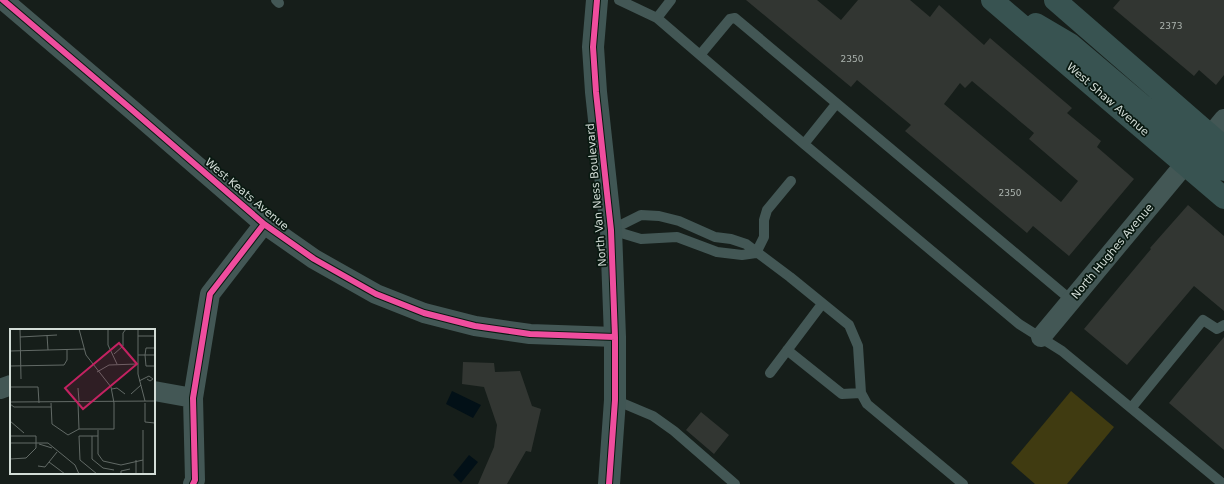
<svg xmlns="http://www.w3.org/2000/svg" width="1224" height="484" viewBox="0 0 1224 484" font-family="'DejaVu Sans',sans-serif">
<style>
.grass{fill:#403b11}
.water{fill:#021017}
.building{fill:#323632;fill-rule:evenodd}
.lines{fill:none;stroke-linecap:round;stroke-linejoin:round}
.lane{stroke:#435755;stroke-width:10}
.street{stroke:#435755;stroke-width:20}
.secondary{stroke:#405654;stroke-width:22}
.primary{stroke:#385351;stroke-width:22}
.cycleway-casing{stroke:#091911;stroke-width:8}
.cycleway{stroke:#ef4d9e;stroke-width:6}
.labels{text-anchor:middle;stroke-width:3.5;stroke-linejoin:round;paint-order:stroke}
.number-label{font-size:9px;fill:#abb3ae}
.street-label{font-size:11px;fill:#d3ddd7;stroke:#091911}
.inset-road{fill:none;stroke:#626a66;stroke-width:1}
.view{fill:#c32261;fill-opacity:0.15;stroke:#c32261;stroke-width:2}
.inset-edge{fill:none;stroke:#d3ddd7;stroke-width:2}
</style>
<rect width="100%" height="100%" fill="#161e1a"/>
<path class="grass" d="M 1071,391 L 1114,427 L 1067,484 L 1035,484 L 1011,463 Z"/>
<path class="water" d="M 452,391 L 481,405 L 473,418 L 446,404 Z
M 469,455 L 478,462 L 461,483 L 453,475 Z"/>
<path class="building" d="M 746,0 L 817,0 L 841,20 L 858,0 L 910,0 L 930,17 L 939,5 L 984,45 L 990,38 L 1072,108 L 1067,113 L 1101,141 L 1097,147 L 1134,179 L 1069,256 L 1033,226 L 1027,233 L 905,131 L 911,125 L 857,80 L 851,87 ZM 972,81 L 1034,133 L 1029,139 L 1078,181 L 1061,202 L 944,104 L 960,83 L 965,88 Z
M 1120,0 L 1224,0 L 1224,75 L 1216,85 L 1199,70 L 1194,76 L 1113,8 Z
M 1188,205 L 1224,236 L 1224,311 L 1194,286 L 1127,365 L 1084,329 L 1151,249 L 1150,248 Z
M 1224,337 L 1224,450 L 1169,403 Z
M 463,362 L 494,363 L 495,372 L 520,371 L 532,406 L 541,409 L 531,452 L 526,451 L 507,484 L 478,484 L 494,447 L 497,425 L 484,387 L 462,384 Z
M 701,412 L 729,435 L 714,454 L 686,430 Z"/>
<g class="lines">
<path class="lane" d="M 276,0 L 279,3
M 619,0 L 657,18
M 671,0 L 657,18 L 700,55 L 730,19 L 735,18 L 1071,300
M 700,55 L 804,144 L 1019,324 L 1062,351 L 1223,484
M 804,144 L 836,104
M 611,230 L 641,215 L 659,216 L 679,221 L 715,237 L 731,239 L 746,244 L 790,277 L 849,325 L 858,346 L 861,393 L 867,404 L 963,484
M 611,230 L 641,239 L 677,237 L 717,252 L 742,255 L 756,253
M 756,253 L 764,237 L 764,220 L 767,210 L 791,181
M 787,350 L 842,394 L 861,393
M 770,373 L 822,304
M 615,400 L 653,416 L 674,431 L 735,484
M 1132,407 L 1203,320 L 1217,329 L 1224,325"/>
<path class="street" d="M 3,0 L 131,109 L 264,224 L 314,259 L 376,294 L 424,313 L 475,326 L 530,334 L 615,337
M 1210,136 L 1224,119
M 1041,337 L 1185,164
M 0,389 L 11,385
M 154,391 L 193,398
M 193,484 L 195,480 L 193,398 L 210,294 L 264,224"/>
<path class="secondary" d="M 597,0 L 593,47 L 596,92 L 611,230 L 615,337 L 615,400 L 609,484"/>
<path class="primary" d="M 992,0 L 1224,198
M 1055,0 L 1224,147
M 1036,24 L 1070,44 L 1181,138 C 1192,142 1199,141 1210,136
M 1185,164 C 1203,150 1208,157 1224,170"/>
<g class="cycleway-casing">
<path id="cycleway" d="M 3,0 L 131,109 L 264,224 L 314,259 L 376,294 L 424,313 L 475,326 L 530,334 L 615,337
M 597,0 L 593,47 L 596,92 L 611,230 L 615,337 L 615,400 L 609,484
M 193,484 L 195,480 L 193,398 L 210,294 L 264,224"/>
</g>
<use href="#cycleway" class="cycleway"/>
</g>
<g class="labels">
<g class="number-label">
<text x="1171" y="29">2373</text>
<text x="852" y="62">2350</text>
<text x="1010" y="196">2350</text>
</g>
<g class="street-label">
<text transform="translate(1108 99) rotate(41)" y="4">West Shaw Avenue</text>
<text transform="translate(247 194) rotate(40)" y="4">West Keats Avenue</text>
<text transform="translate(596 195) rotate(-95)" y="4">North Van Ness Boulevard</text>
<text transform="translate(1112 251) rotate(-50)" y="4">North Hughes Avenue</text>
</g>
</g>
<g transform="translate(10 329)">
<rect width="145" height="145" fill="#161e1a"/>
<path class="inset-road" d="M 10,0 L 11,50M 98,0 L 98,16 L 107,35M 128,0 L 128,45 L 135,72M 37,6 L 38,21M 128,7 L 145,7M 10,8 L 47,6M 145,19 L 136,19 L 135,26 L 136,37 L 145,37M 0,22 L 74,20M 104,25 L 113,17 L 113,4 L 116,0M 128,26 L 145,26M 0,37 L 54,36 L 57,31 L 57,20M 87,43 L 99,36 L 127,35M 129,52 L 139,47 L 143,50 L 140,52 L 137,50M 0,58 L 28,58 L 29,74M 68,59 L 69,72M 102,60 L 107,59 L 115,65M 121,65 L 131,56M 0,73 L 145,72M 41,74 L 42,95 L 58,106 L 69,100M 68,74 L 69,100M 135,74 L 135,93 L 145,94M 0,75 L 4,78 L 41,78M 0,92 L 14,104M 69,100 L 104,100 L 104,74 L 101,58 L 76,26 L 69,0M 88,101 L 88,125 L 93,132 L 111,136 L 133,131M 133,101 L 133,145M 0,107 L 26,107 L 26,119 L 16,129 L 0,130M 82,107 L 82,130 L 93,139 L 104,141M 0,114 L 38,114 L 65,136 L 69,145M 29,115 L 42,119M 39,133 L 55,145M 28,137 L 35,138 L 47,123M 87,145 L 70,131 L 69,107 L 88,107M 111,145 L 111,142 L 120,140M 126,145 L 126,131"/>
<path class="view" d="M 109,14 L 127,35 L 73,80 L 55,59 Z"/>
<rect width="145" height="145" class="inset-edge"/>
</g>
</svg>
